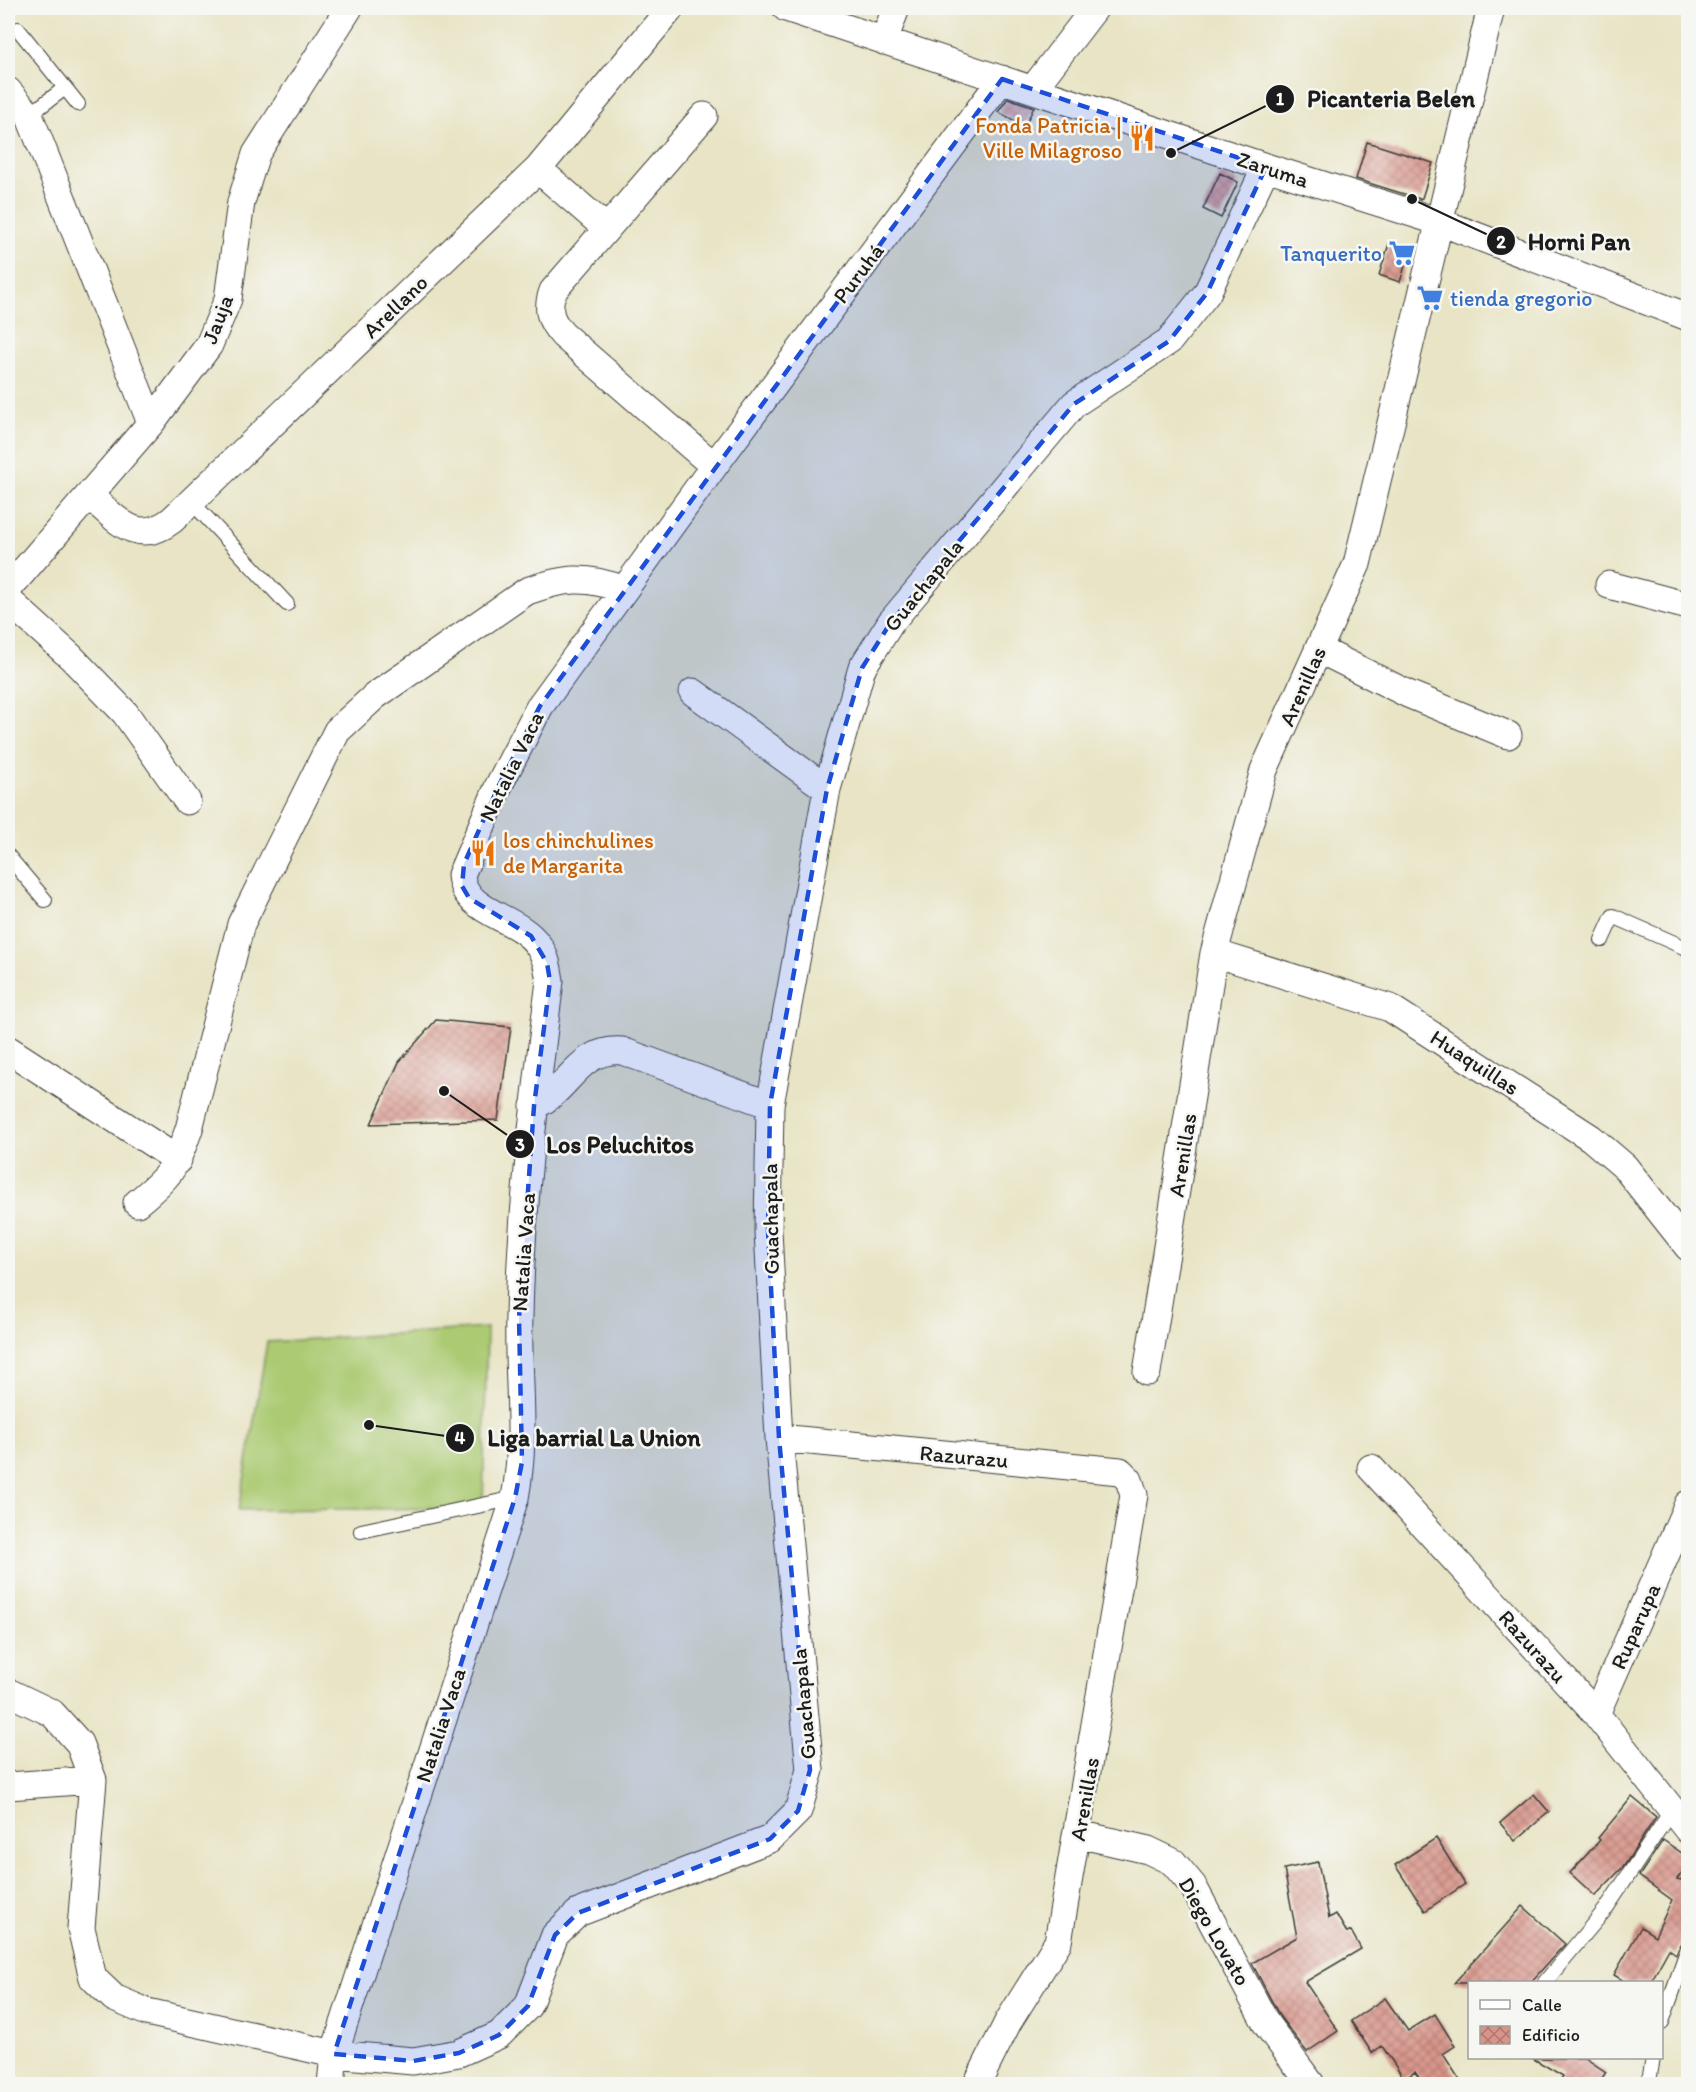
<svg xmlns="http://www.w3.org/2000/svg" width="1696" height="2092" viewBox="0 0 1696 2092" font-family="Itim,sans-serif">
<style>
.pitch{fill:#abca72;stroke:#647347;stroke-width:1.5}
.building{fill:url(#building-cross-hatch)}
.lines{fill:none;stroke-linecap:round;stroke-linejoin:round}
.lane-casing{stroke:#3b3a35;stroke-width:16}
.street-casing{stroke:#3b3a35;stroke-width:29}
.lane{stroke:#fff;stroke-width:14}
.street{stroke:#fff;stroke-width:27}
.marked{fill:#1d4ed8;fill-opacity:0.2;stroke:#1d4ed8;stroke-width:4.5;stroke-dasharray:12 8;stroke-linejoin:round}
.labels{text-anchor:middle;stroke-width:5;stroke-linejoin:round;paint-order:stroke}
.food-label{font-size:22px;fill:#c56008;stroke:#f6f6f2;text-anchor:end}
.street-label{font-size:22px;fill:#1c1c1c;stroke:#f6f6f2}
.shop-label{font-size:22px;fill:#366cbe;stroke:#f6f6f2;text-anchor:end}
.leader{fill:none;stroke:#1c1c1c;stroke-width:2}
.callout-dot{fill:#1c1c1c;stroke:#f6f6f2;stroke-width:2}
.mark-label{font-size:18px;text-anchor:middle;font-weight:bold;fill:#fff}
.callout-label{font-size:24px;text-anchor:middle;font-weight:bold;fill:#1c1c1c;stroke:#f6f6f2;stroke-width:5;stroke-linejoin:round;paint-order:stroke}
</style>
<defs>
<pattern id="building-cross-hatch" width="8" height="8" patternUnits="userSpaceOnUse" patternTransform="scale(1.5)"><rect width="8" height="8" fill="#d89489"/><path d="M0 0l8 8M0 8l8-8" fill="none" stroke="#ae786f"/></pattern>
</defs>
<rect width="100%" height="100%" fill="#f6f6f2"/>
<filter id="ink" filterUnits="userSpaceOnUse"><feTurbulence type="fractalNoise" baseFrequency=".0167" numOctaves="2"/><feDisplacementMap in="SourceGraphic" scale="12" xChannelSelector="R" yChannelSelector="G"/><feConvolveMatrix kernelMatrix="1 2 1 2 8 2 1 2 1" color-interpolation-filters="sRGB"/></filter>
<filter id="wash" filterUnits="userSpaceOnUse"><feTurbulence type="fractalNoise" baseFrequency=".008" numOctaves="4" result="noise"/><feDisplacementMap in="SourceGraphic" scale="24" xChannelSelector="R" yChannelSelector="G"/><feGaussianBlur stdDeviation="1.35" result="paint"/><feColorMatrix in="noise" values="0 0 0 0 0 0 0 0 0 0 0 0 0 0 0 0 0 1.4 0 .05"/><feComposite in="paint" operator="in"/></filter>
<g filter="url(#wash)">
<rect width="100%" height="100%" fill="#e8e4c5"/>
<path class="pitch" d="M 487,1328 L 483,1508 L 239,1510 L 267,1342 Z"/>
<g id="blocks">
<path class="building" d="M 1008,98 L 1034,107 L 1025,126 L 998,112 Z
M 1367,142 L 1433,163 L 1422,198 L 1420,199 L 1356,179 Z
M 1220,173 L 1238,182 L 1221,218 L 1203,209 Z
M 1389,244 L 1410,250 L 1400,282 L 1379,275 Z
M 436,1020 L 511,1027 L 498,1120 L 371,1124 L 399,1062 Z
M 1534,1794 L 1549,1812 L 1515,1841 L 1500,1823 Z
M 1632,1797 L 1656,1817 L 1624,1866 L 1595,1896 L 1570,1873 L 1600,1840 L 1598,1838 Z
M 1436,1838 L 1465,1884 L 1425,1911 L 1395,1865 Z
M 1663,1840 L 1689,1858 L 1689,1863 L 1677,1879 L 1681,1880 L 1689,1864 L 1689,1939 L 1682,1942 L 1676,1954 L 1669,1949 L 1650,1983 L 1627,1983 L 1614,1975 L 1641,1927 L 1655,1936 L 1672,1900 L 1639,1876 Z
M 1318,1862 L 1329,1918 L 1336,1914 L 1347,1933 L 1351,1931 L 1361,1949 L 1305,1982 L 1338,2031 L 1307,2052 L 1280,2017 L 1252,1963 L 1297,1937 L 1284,1869 Z
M 1523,1906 L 1565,1944 L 1530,1983 L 1454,1983 Z
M 1385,1998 L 1408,2031 L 1435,2014 L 1455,2046 L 1443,2054 L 1463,2085 L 1424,2085 L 1415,2072 L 1404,2079 L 1382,2046 L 1372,2053 L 1351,2021 Z
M 1532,2058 L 1585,2058 L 1606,2072 L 1598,2085 L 1557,2085 L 1563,2076 Z"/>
</g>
</g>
<g filter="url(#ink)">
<use href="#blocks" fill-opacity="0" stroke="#3b3a35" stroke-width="1.5"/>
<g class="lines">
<g class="lane-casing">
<path id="lane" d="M 18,29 L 78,104
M 29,115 L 65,88
M 191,501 L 287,604
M 8,856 L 45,900
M 1602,940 L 1613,916 L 1688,949
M 361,1531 L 515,1498
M 1545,1982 L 1605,1910 L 1672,1810
M 1662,2022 L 1688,1948
M 1649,2081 L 1653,2058"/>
</g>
<g class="street-casing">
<path id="street" d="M 786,8 L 1266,167 L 1440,222 L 1688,317
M 884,41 L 896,8
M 1033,89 L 1095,8
M 8,91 L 29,115 L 151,423
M 704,116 L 553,291 C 546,309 550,321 563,335 L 714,466
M 538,169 L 606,228
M 90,496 C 116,519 137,547 172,520 L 538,169 L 671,8
M 1609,585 L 1688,606
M 8,589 L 151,423 L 209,345 L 228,299 L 241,202 L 256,154 L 349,8
M 8,600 L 71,657 L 125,713 L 187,801
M 1318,649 L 1408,694 L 1508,735
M 693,692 L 827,789
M 1214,953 L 1390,1008 L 1591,1138 L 1625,1167 L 1688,1247
M 9,1050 L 178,1160
M 534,1106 C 570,1090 577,1048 622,1051 L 770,1105 L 827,789 L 862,668 L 891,622 L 1074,404 L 1169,341 L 1207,293 L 1266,167
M 137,1203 C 170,1176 175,1169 189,1129 L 241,924 L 337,731 L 375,696 L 527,591 C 564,578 586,575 624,590
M 1147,1372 L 1214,953 L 1264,770 L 1357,564 L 1491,8
M 779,1438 L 1120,1471 L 1129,1480 L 1134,1495 L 1058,1942 L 1008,2022 L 977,2084
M 1371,1468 L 1596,1714 L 1688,1830
M 8,1692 L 52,1713 L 79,1743 L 93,1780 L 81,1928 L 93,1978 L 114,1998 L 147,2012 L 334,2054 L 413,2061 L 459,2053 L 499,2035 L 528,2006 L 555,1935 L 578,1913 L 770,1839 L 798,1811 L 810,1770 L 779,1438 L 768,1231 L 770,1105
M 1596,1714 L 1688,1504
M 8,1786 L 93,1780
M 1078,1834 L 1148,1850 L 1173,1862 L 1193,1886 L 1267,2025 L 1311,2084
M 331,2084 L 334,2054 L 515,1498 C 527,1433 517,1380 519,1317 C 521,1205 536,1092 550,981 C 548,968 546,956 538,945 C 517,915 464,914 461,875 L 499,785 L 540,706 L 714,466 L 1002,79"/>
</g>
<use href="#lane" class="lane"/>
<use href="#street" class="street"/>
</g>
</g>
<path class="marked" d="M 1002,79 L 1266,167 L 1207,293 L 1169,341 L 1074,404 L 891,622 L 862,668 L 827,789 L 770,1105 L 768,1231 L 779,1438 L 810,1770 L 798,1811 L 770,1839 L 578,1913 L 555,1935 L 528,2006 L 499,2035 L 459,2053 L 413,2061 L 334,2054 L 515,1498 L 522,1462 L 519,1318 L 534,1106 L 550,981 L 547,963 L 531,936 L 469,898 L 462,886 L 464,864 L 499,785 L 540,706 Z"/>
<defs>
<g id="restaurant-bare" transform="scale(2.07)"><path d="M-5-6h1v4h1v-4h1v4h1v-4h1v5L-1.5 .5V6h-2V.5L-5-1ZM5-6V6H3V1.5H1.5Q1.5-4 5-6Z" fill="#e8710a" stroke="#f6f6f2" stroke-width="2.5" paint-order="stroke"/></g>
<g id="supermarket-bare" transform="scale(2.07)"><path d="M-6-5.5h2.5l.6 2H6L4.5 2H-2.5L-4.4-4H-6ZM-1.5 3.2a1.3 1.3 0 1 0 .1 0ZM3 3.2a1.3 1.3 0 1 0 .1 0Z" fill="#3f7fe0" stroke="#f6f6f2" stroke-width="2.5" paint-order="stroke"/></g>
</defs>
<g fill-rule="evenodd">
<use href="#restaurant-bare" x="1142" y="138"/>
<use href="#supermarket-bare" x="1402" y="253"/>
<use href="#supermarket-bare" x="1430" y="298"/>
<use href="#restaurant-bare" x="483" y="853"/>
</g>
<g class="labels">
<g class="food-label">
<text x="1122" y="133">Fonda Patricia |<tspan x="1122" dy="25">Ville Milagroso</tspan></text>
<text x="503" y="848" text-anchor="start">los chinchulines<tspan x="503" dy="25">de Margarita</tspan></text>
</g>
<g class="street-label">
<text transform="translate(1273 169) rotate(18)" y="8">Zaruma</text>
<text transform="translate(858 273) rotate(-53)" y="8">Puruhá</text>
<text transform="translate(395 306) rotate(-44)" y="8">Arellano</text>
<text transform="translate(217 319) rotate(-69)" y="8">Jauja</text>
<text transform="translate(923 585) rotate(-51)" y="8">Guachapala</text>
<text transform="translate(1302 686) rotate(-66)" y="8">Arenillas</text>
<text transform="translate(511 766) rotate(-64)" y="8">Natalia Vaca</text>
<text transform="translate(1475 1062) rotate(33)" y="8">Huaquillas</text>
<text transform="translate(1182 1155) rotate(-81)" y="8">Arenillas</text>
<text transform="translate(770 1219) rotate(-91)" y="8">Guachapala</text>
<text transform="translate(523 1252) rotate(-86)" y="8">Natalia Vaca</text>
<text transform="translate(964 1456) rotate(5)" y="8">Razurazu</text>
<text transform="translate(1635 1626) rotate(-66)" y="8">Ruparupa</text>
<text transform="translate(1533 1646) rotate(48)" y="8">Razurazu</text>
<text transform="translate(803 1704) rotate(-95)" y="8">Guachapala</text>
<text transform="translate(440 1725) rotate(-72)" y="8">Natalia Vaca</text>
<text transform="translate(1084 1799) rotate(-80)" y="8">Arenillas</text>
<text transform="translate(1215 1931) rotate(60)" y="8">Diego Lovato</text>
</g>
<g class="shop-label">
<text x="1382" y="261">Tanquerito</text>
<text x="1450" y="306" text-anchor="start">tienda gregorio</text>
</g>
</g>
<path class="leader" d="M1171 153L1280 99M1412 199L1501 241M444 1091L520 1144M369 1425L460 1438"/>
<g class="callout-dot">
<circle cx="1171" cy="153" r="6"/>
<circle cx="1412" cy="199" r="6"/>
<circle cx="444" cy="1091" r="6"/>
<circle cx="369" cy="1425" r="6"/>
<circle cx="1280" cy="99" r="15"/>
<circle cx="1501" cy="241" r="15"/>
<circle cx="520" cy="1144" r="15"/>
<circle cx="460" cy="1438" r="15"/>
</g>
<g class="mark-label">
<text x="1280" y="105">1</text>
<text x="1501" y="248">2</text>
<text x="520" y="1151">3</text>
<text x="460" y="1444">4</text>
</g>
<g class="callout-label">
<text x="1391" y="107">Picanteria Belen</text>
<text x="1579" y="250">Horni Pan</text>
<text x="620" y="1153">Los Peluchitos</text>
<text x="594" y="1446">Liga barrial La Union</text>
</g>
<rect width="1696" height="2092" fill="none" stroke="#f6f6f2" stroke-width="30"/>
<rect x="1468" y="1981" width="195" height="78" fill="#f6f6f2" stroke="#9f9f9c" stroke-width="1.5"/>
<rect x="1480" y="2000" width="30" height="9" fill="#ffffff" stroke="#9f9f9c" stroke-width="1.5"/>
<text x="1522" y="2011" font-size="18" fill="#1c1c1c">Calle</text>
<rect x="1480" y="2026" width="30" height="18" fill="url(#building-cross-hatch)" stroke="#9f9f9c" stroke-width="1.5"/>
<text x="1522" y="2041" font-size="18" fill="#1c1c1c">Edificio</text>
</svg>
